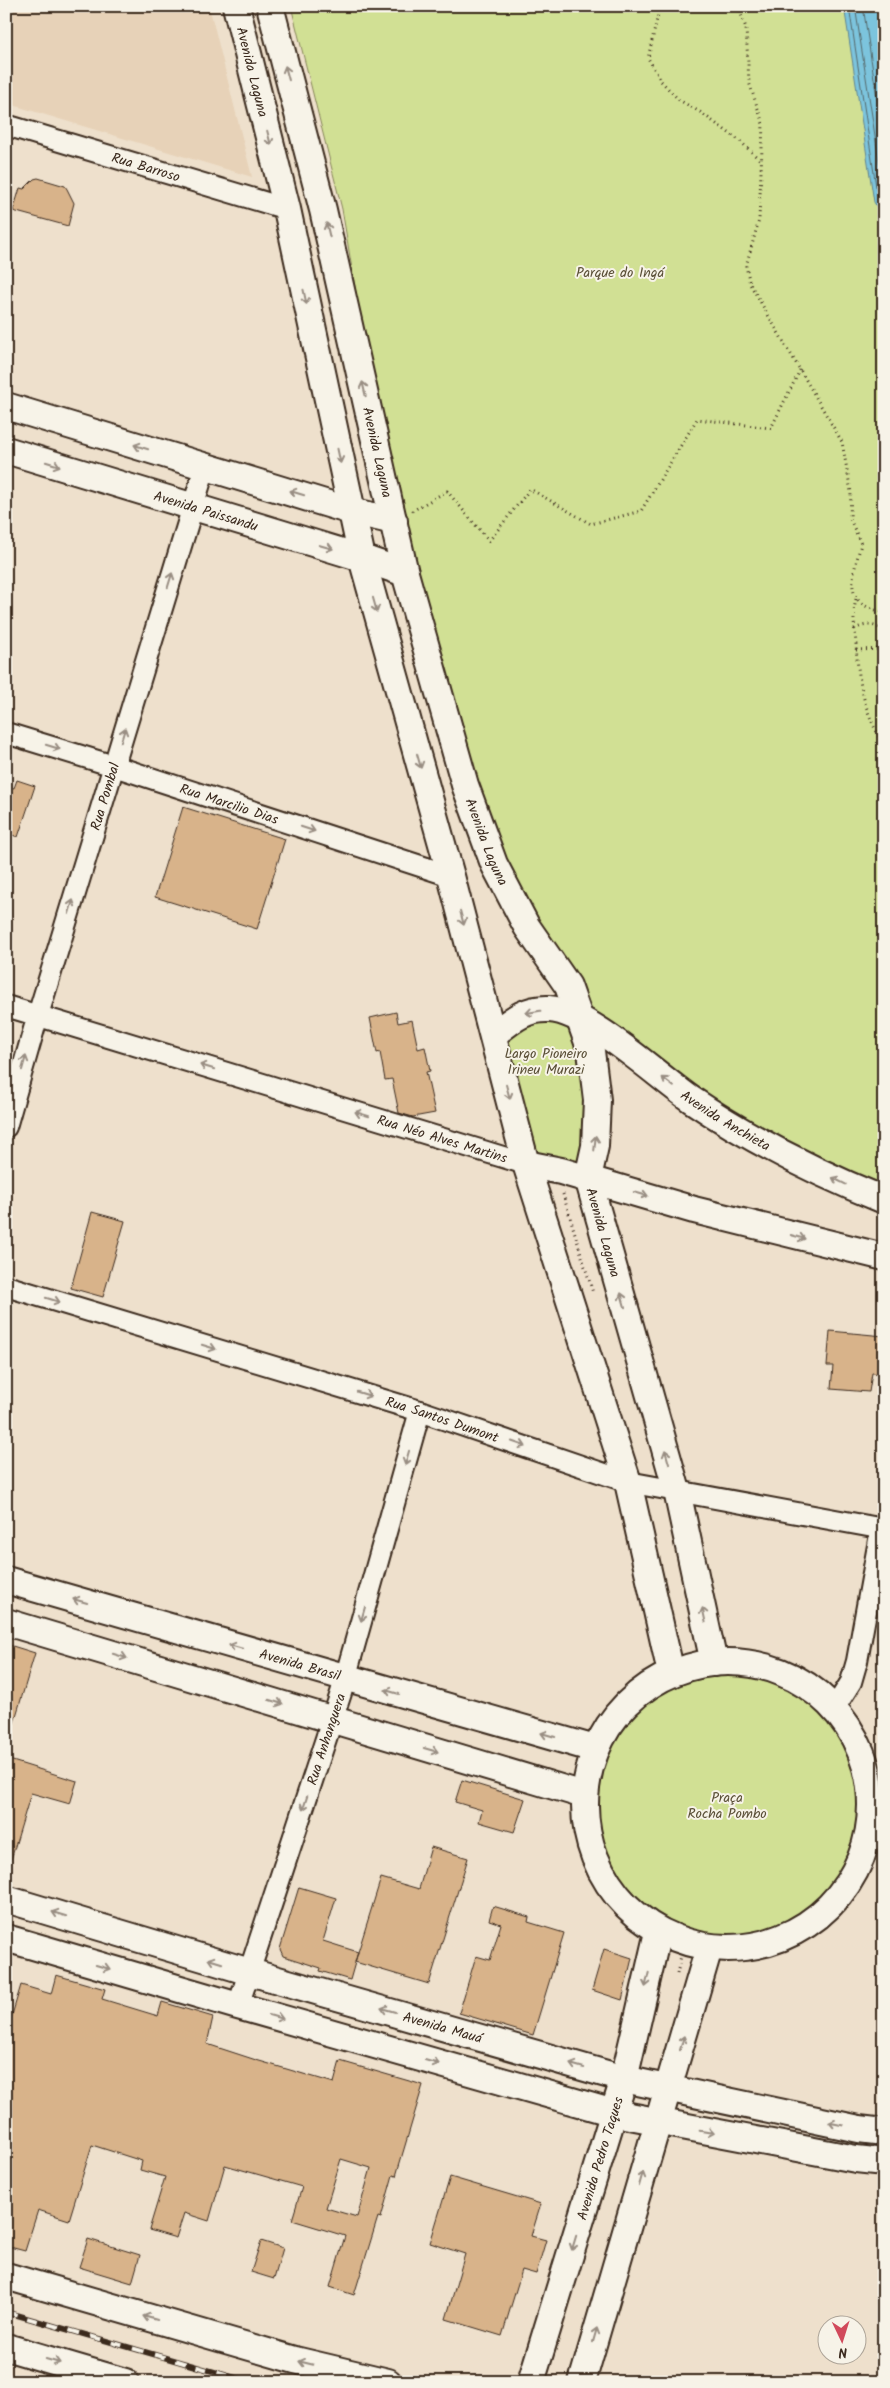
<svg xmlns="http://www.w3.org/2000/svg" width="890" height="2388" viewBox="0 0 890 2388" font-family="Kalam,sans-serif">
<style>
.built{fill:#e7d2b8}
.green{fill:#d1e094;stroke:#868559}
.water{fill:#7cc4dd;stroke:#628691}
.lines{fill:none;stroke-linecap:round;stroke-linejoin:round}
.shore{stroke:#55686a;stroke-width:1}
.building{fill:#d8b38a;stroke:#3b2a1e;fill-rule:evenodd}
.minor-casing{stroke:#3b2a1e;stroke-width:24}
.major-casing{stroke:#3b2a1e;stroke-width:30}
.path{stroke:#3b2a1e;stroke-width:3;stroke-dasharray:1 4;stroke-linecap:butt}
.minor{stroke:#f7f3e8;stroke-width:20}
.major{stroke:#f7f3e8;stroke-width:26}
.rail-casing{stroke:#3b2a1e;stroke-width:5.5}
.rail{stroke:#f7f3e8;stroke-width:4;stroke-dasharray:11;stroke-linecap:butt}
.oneway{stroke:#998e83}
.labels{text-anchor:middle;stroke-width:4;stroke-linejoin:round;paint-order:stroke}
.street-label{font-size:14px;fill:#3b2a1e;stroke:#f7f3e8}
.park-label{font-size:14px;fill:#594e36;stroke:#f7f3e8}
</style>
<rect width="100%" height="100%" fill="#eee0cc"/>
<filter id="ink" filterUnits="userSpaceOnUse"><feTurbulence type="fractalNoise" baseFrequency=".02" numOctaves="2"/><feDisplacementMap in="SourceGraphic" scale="10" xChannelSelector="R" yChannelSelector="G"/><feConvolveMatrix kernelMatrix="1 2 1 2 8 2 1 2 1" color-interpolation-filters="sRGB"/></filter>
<g filter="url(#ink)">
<path class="built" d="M 6,6 L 209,6 L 252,177 L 6,103 Z"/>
<path class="green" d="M 291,6 L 884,6 L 884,1200 L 843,1184 L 581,1019 L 588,1178 L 526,1164 L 493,1035 L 519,1014 L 579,1018 L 494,864 L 394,521 L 342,209 Z
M585 1805a143 143 0 1 1 286 0a143 143 0 1 1-286 0Z"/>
<path class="water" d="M 844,6 L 884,6 L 884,220 L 874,202 Z"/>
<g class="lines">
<path class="shore" d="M 849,6 L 878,200 L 884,210
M 855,6 L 884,194
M 863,6 L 884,144"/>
</g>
<path class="building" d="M 38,178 L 65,186 L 67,189 L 74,203 L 68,226 L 13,211 L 20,188 L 24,189 L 34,179 Z
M 17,780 L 35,786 L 18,837 L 6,833 L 6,786 L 14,788 Z
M 183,807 L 285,839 L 257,929 L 155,897 Z
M 396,1012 L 398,1023 L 412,1020 L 418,1049 L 425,1047 L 430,1071 L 426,1072 L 435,1113 L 413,1117 L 399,1113 L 392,1079 L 385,1080 L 380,1052 L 377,1053 L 370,1018 Z
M 92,1212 L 125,1221 L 103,1297 L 71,1288 Z
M 830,1331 L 884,1336 L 884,1374 L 872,1373 L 869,1392 L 831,1389 L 833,1366 L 827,1366 Z
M 6,1644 L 35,1653 L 10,1736 L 6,1736 Z
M 6,1759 L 77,1781 L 70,1804 L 31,1793 L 10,1863 L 6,1863 Z
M 462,1780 L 525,1799 L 514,1832 L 479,1822 L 482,1810 L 455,1802 Z
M 431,1847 L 468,1858 L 429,1984 L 355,1962 L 381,1878 L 419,1889 Z
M 299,1887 L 336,1898 L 323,1941 L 358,1952 L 350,1980 L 320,1971 L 321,1968 L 283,1956 L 280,1949 Z
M 493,1906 L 529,1917 L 528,1922 L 564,1933 L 533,2035 L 459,2013 L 476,1956 L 490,1960 L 501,1924 L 489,1920 Z
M 604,1949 L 632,1958 L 622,2000 L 592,1990 Z
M 56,1975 L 105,1989 L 102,1999 L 158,2016 L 162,2002 L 213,2017 L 207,2044 L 256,2060 L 334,2083 L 340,2061 L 423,2085 L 396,2176 L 393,2175 L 381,2218 L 378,2217 L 354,2295 L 330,2287 L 345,2236 L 292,2220 L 302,2187 L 225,2165 L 209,2221 L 184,2213 L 176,2238 L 149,2230 L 165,2177 L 140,2170 L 142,2161 L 92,2145 L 69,2220 L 38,2210 L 25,2251 L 6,2246 L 6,2035 L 21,1985 L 51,1994 ZM 341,2159 L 371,2168 L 357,2217 L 326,2208 Z
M 450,2177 L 541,2204 L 531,2236 L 546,2240 L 536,2274 L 522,2270 L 502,2336 L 446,2319 L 465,2254 L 430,2243 Z
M 88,2239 L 140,2255 L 132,2283 L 79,2267 Z
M 261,2241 L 283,2248 L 274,2279 L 251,2272 Z"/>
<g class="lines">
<g class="minor-casing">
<g id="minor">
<path id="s1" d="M 6,125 L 287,209"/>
<path id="s2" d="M 6,733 L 114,766 L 451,876"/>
<path id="s3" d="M 6,1006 L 526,1164"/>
<path id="s4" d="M 6,1127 L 38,1015 L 205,467"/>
<path id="s5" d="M 6,1286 L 420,1411 L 628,1482 L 884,1529"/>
<path d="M 834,1709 L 851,1682 L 857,1661 L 881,1529"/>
<path id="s6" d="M 238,2006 L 341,1693 L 420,1411"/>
</g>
</g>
<g class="major-casing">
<g id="major">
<path id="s7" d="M 236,6 L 287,209 L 362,558 L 451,876 L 526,1164 L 628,1482 L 671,1673"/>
<path id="s8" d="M 270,6 L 323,210 L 405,573 L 465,785 L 494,864 L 527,927 L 568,986 L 591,1051 L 597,1100 L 595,1146 L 588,1178 L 677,1491 L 714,1663"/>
<path d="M 6,406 L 351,511 L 394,521"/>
<path id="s9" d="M 6,450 L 362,558 L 405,573"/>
<path id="s10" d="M 493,1035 C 511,1021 524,1008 549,1009 C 589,1011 658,1077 692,1100 C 751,1140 817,1173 884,1200"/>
<path d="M 526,1164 L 561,1171 L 694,1210 L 884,1257"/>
<path id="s11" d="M 6,1580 L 595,1749"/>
<path d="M 6,1622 L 584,1795"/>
<circle cx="728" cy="1805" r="143"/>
<path id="s12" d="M 6,1899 L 250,1972 L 624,2079 L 859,2129 L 884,2132"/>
<path d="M 6,1938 L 238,2006 L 614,2113 L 856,2159 L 884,2162"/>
<path d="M 6,2276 L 295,2360 L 388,2382"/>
<path d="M 6,2347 L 125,2382"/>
<path id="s13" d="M 531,2382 L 624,2079 L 658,1932"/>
<path d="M 582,2382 L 709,1948"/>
</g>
</g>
<path class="path" d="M 660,6 L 648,58 L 661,81 L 679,100 L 700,112 L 740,141 L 761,161
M 738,6 L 746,28 L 749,82 L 763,124 L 759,220 L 746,266 L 750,284 L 842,442 L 851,492 L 850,519 L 861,544 C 853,576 840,604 884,612
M 412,511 L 447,491 L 489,541 L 530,489 L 591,524 L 641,511 L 697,419 L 771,428 L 800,370
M 856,599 C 852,617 855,627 856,645 C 858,679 864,714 884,744
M 854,629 C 866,624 873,623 884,631
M 856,650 L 884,649
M 563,1194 L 593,1293
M594 1805a132 132 0 1 1 264 0a132 132 0 1 1-264 0Z
M 856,1829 L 884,1834
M 677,1974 L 684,1942 L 689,1938"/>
<use href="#minor" class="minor"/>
<use href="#major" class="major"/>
<g class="rail-casing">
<path id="rail" d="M 6,2312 L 250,2382"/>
</g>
<use href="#rail" class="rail"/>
</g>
<defs><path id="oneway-shaft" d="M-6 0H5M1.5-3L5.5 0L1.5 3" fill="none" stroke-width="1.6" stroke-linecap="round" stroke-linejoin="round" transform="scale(1.25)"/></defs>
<g class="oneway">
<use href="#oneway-shaft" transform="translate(287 73) rotate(-105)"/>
<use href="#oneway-shaft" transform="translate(269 138) rotate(76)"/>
<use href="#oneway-shaft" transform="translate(328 230) rotate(-103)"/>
<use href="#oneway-shaft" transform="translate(305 297) rotate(78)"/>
<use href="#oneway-shaft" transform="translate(364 389) rotate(-103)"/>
<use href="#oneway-shaft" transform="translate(141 447) rotate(-163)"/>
<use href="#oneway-shaft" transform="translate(339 456) rotate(78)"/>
<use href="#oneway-shaft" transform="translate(53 464) rotate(17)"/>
<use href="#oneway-shaft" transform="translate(297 493) rotate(-163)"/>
<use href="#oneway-shaft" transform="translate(326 547) rotate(16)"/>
<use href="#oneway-shaft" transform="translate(170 580) rotate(-73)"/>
<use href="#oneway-shaft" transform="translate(375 605) rotate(74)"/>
<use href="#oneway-shaft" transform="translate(123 735) rotate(-73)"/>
<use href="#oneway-shaft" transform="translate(53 747) rotate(17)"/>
<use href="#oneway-shaft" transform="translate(419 761) rotate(74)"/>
<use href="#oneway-shaft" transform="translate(308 829) rotate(18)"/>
<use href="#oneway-shaft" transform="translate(71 907) rotate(-73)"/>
<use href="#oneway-shaft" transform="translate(462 918) rotate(75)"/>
<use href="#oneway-shaft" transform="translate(533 1012) rotate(171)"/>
<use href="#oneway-shaft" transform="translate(24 1063) rotate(-74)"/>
<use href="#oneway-shaft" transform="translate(207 1067) rotate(-163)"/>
<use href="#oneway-shaft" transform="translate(668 1082) rotate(-142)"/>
<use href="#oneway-shaft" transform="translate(508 1092) rotate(75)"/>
<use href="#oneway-shaft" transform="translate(362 1114) rotate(-163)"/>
<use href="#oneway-shaft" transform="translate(595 1143) rotate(-84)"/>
<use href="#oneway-shaft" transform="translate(839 1181) rotate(-154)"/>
<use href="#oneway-shaft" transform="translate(641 1194) rotate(16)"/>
<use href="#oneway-shaft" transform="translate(798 1237) rotate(15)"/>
<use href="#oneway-shaft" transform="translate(53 1300) rotate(17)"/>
<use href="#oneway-shaft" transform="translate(623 1300) rotate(-106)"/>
<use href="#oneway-shaft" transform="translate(209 1347) rotate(17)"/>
<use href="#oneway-shaft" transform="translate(364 1394) rotate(17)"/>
<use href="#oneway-shaft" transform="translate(519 1444) rotate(19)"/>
<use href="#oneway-shaft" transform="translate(667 1457) rotate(-106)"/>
<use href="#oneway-shaft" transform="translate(407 1458) rotate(106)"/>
<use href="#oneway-shaft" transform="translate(80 1601) rotate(-164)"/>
<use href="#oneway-shaft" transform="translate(363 1614) rotate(106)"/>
<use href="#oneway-shaft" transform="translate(704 1615) rotate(-102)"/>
<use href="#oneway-shaft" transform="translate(236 1647) rotate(-164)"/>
<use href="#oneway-shaft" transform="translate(120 1656) rotate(17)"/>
<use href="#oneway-shaft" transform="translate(392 1692) rotate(-164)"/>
<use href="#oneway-shaft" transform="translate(276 1702) rotate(17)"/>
<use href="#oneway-shaft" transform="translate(548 1735) rotate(-164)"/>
<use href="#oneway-shaft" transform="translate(431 1750) rotate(16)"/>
<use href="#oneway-shaft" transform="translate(305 1803) rotate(108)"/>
<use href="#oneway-shaft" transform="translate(59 1914) rotate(-163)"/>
<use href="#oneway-shaft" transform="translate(215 1961) rotate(-163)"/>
<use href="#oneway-shaft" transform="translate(103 1967) rotate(16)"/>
<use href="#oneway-shaft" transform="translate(647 1980) rotate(103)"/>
<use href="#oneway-shaft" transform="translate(388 2010) rotate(-164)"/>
<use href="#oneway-shaft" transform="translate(276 2017) rotate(16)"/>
<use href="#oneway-shaft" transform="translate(682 2043) rotate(-74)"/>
<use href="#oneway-shaft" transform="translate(432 2062) rotate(16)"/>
<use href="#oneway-shaft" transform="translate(577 2066) rotate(-164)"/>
<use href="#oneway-shaft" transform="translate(836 2124) rotate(-168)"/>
<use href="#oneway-shaft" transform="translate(707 2132) rotate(10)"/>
<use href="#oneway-shaft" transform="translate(641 2179) rotate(-74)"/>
<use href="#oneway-shaft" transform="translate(574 2243) rotate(107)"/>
<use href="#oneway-shaft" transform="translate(150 2318) rotate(-164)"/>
<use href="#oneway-shaft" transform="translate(595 2335) rotate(-74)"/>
<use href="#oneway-shaft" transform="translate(53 2361) rotate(16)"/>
<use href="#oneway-shaft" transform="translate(306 2363) rotate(-167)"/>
</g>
</g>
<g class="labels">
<g class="street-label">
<text dy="5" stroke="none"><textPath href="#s7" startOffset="68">Avenida Laguna</textPath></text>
<text dy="5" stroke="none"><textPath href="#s1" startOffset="146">Rua Barroso</textPath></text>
<text dy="5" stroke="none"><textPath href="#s8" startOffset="459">Avenida Laguna</textPath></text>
<text dy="5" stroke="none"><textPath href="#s9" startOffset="209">Avenida Paissandu</textPath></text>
<text dy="5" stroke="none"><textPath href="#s4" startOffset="345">Rua Pombal</textPath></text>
<text dy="5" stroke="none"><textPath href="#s2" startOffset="234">Rua Marcilio Dias</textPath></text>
<text dy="5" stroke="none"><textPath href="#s8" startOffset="864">Avenida Laguna</textPath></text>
<text dy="5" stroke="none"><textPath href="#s10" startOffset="274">Avenida Anchieta</textPath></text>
<text dy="5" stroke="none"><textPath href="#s3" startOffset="456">Rua Néo Alves Martins</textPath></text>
<text dy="5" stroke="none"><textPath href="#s8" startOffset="1284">Avenida Laguna</textPath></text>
<text dy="5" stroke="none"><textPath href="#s5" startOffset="456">Rua Santos Dumont</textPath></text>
<text dy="5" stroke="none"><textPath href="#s11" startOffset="306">Avenida Brasil</textPath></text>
<text dy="5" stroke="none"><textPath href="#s6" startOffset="281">Rua Anhanguera</textPath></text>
<text dy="5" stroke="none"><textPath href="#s12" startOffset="455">Avenida Mauá</textPath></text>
<text dy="5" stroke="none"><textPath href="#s13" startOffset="234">Avenida Pedro Taques</textPath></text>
</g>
<g class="park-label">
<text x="620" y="277">Parque do Ingá</text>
<text x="546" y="1058">Largo Pioneiro<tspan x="546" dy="16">Irineu Murazi</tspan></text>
<text x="727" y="1802">Praça<tspan x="727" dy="16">Rocha Pombo</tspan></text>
</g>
</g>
<rect width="890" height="2388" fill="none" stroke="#f7f3e8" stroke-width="25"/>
<rect x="12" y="12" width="865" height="2363" fill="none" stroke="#3b2a1e" stroke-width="2" filter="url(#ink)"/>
<g transform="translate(842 2340) rotate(176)"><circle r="24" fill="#f7f3e8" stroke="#aca397"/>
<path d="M0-4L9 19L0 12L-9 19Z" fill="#d1495b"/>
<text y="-8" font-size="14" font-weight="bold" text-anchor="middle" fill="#3b2a1e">N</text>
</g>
</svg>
